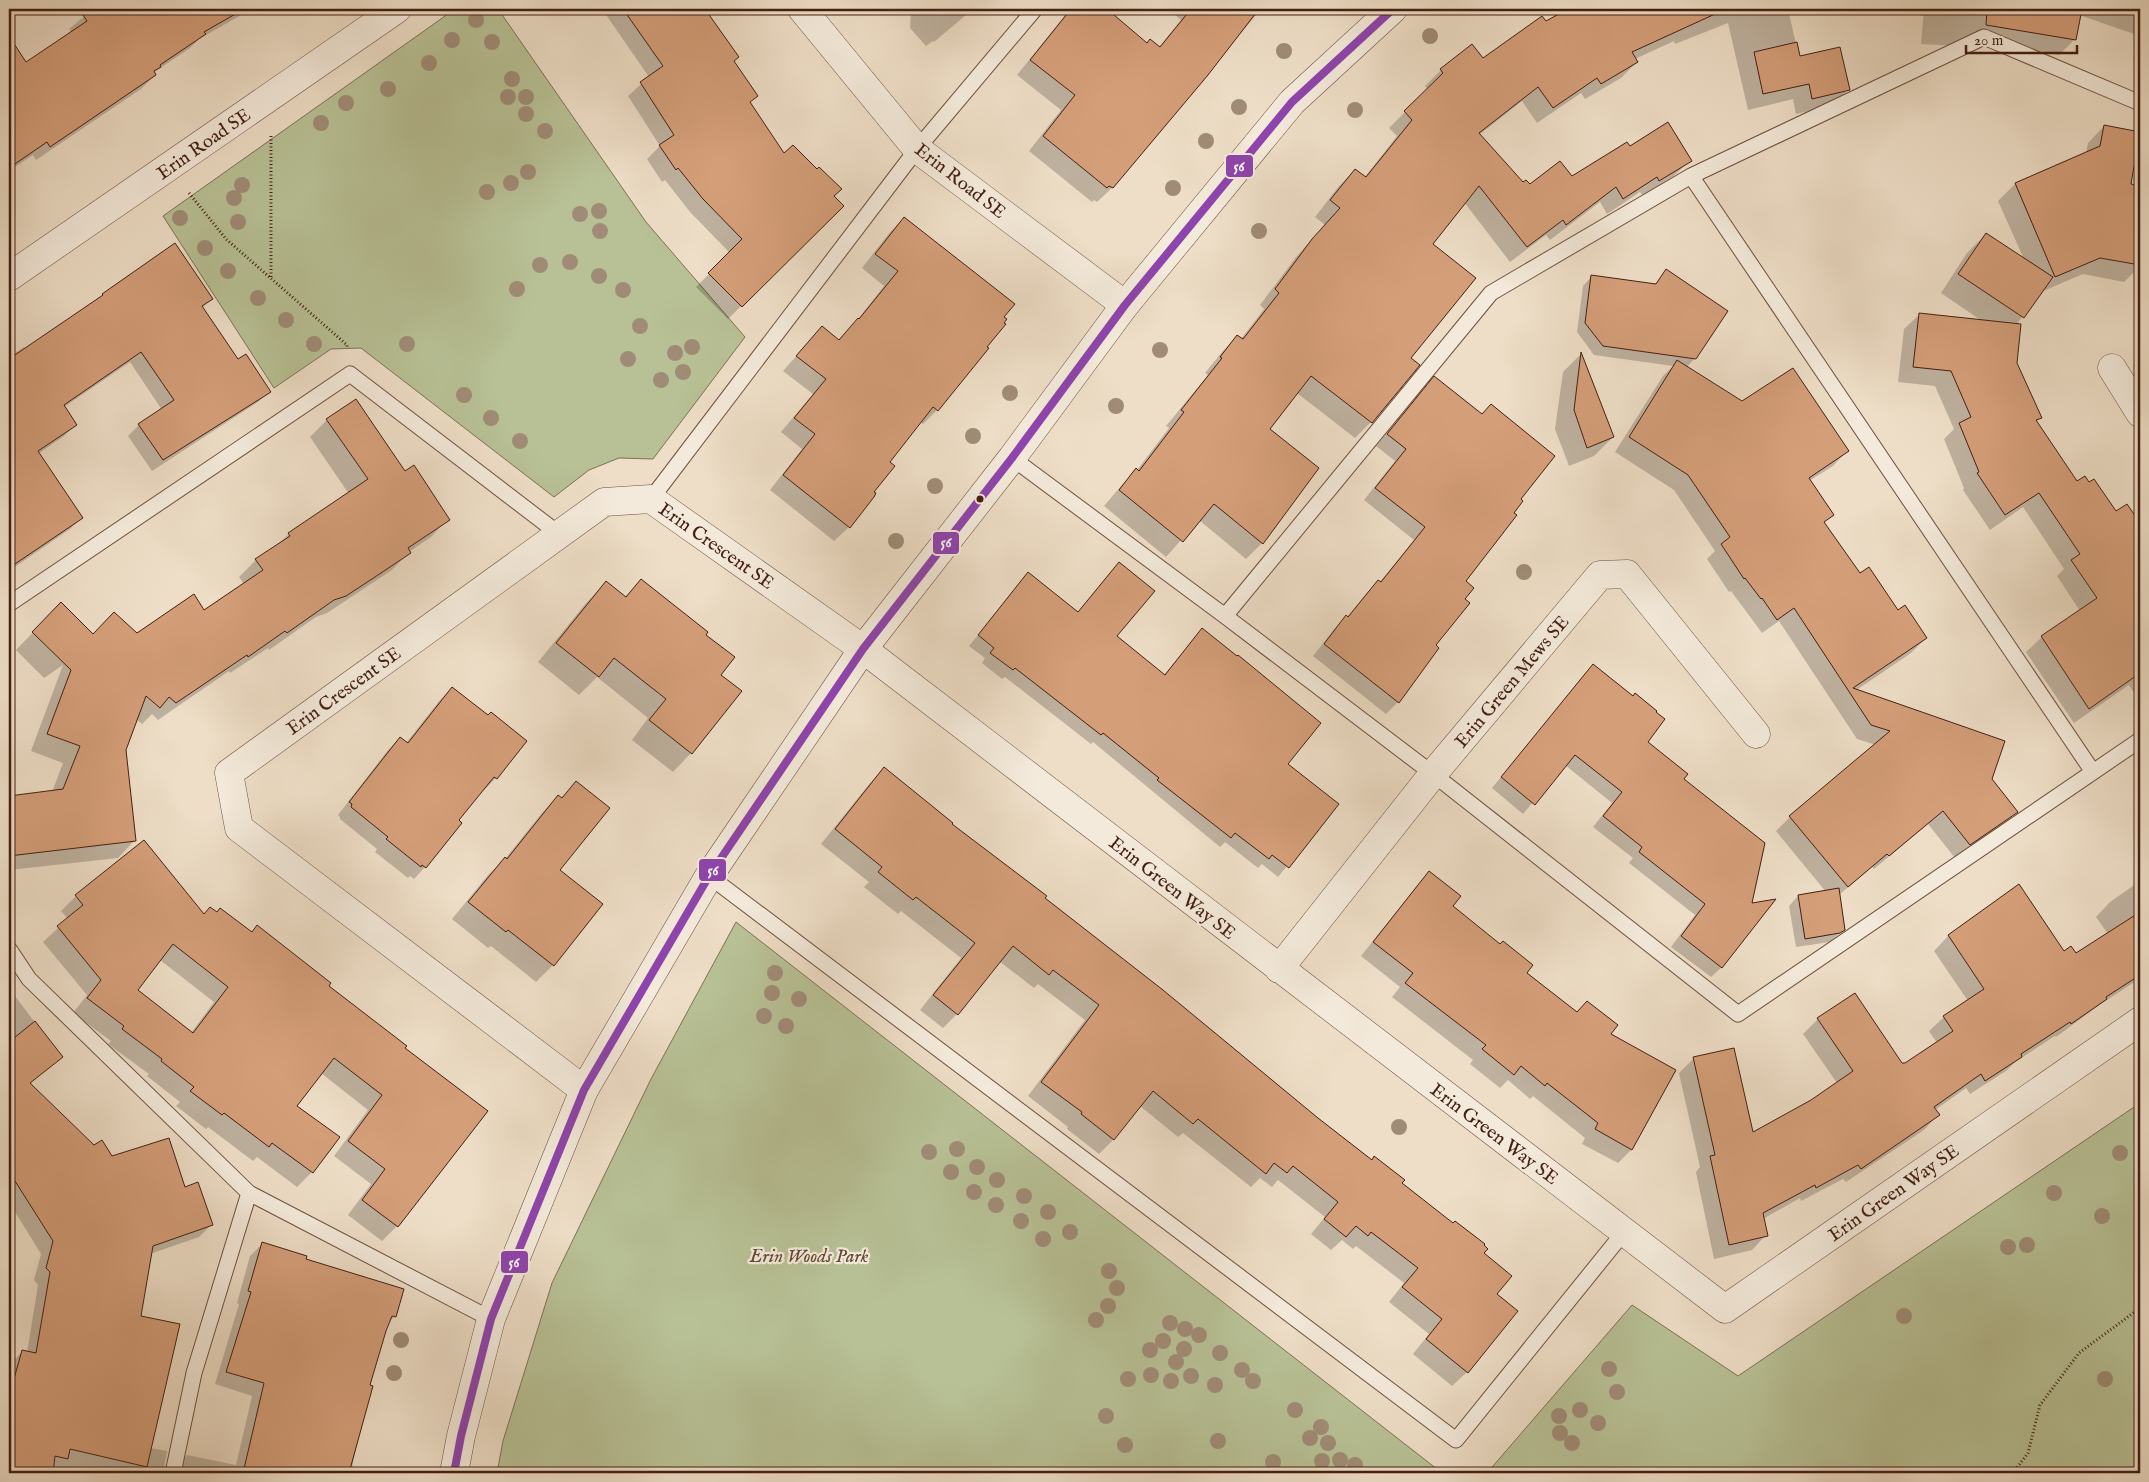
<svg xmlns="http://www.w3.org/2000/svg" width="2149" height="1482" viewBox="0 0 2149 1482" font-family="'IM FELL English',serif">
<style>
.green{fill:#b8c196;stroke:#7e7054}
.shadow{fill:#0003;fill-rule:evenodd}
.building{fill:#d49e79;stroke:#431f12;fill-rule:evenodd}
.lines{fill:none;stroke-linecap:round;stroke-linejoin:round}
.service-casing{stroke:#6e4f3f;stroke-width:17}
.minor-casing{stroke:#6e4f3f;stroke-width:29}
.tertiary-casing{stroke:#6e4f3f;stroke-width:29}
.path{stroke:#431f12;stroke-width:3;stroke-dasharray:1 2.5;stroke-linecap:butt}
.service{stroke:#f4eadb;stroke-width:15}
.minor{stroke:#f4eadb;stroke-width:28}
.tertiary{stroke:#f4eadb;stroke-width:28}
.bus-1-casing{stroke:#f4eadb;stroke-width:11}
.bus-1{stroke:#8e44ad;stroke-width:8}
.tree{fill:#a08c76}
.bus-dot{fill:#431f12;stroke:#f4eadb;stroke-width:2}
.labels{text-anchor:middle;stroke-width:4.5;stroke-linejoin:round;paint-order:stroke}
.street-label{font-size:19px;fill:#431f12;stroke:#f4eadb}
.park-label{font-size:19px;font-style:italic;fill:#604833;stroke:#f4eadb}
.line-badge{stroke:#f4eadb;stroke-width:2}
.badge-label{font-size:14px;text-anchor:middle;font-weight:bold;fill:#fff}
</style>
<rect width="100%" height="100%" fill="#eedec7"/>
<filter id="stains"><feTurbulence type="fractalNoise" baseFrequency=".004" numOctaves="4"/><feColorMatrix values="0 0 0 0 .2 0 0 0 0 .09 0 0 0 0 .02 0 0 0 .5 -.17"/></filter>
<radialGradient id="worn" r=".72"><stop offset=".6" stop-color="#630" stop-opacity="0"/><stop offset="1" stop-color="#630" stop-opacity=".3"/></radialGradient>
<path class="green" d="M 455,9 L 498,9 L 646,222 L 745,337 L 653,459 L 619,458 L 589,470 L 554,497 L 361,348 L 331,349 L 274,388 L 163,216 Z
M 736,922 L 1442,1473 L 497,1473 L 503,1441 L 552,1283 L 651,1079 Z
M 2140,1103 L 2140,1473 L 1487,1473 L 1632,1305 L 1738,1376 Z"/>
<path class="shadow" d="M 93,9 L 120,9 L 125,16 L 135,9 L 248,9 L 243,14 L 199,39 L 190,48 L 153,73 L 155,75 L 141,89 L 36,160 L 33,155 L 9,171 L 9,62 L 19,54 L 26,64 L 72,33 L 69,29 Z
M 602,9 L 701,9 L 735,59 L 733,61 L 756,96 L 749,103 L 784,155 L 842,206 L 728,319 L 696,287 L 730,253 L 690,212 L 665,180 L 662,182 L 647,159 L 660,146 L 628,96 L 649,77 Z
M 911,9 L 973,9 L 934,42 L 933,41 L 926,46 L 910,28 Z
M 1070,9 L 1105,9 L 1147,44 L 1159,47 L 1181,20 L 1168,9 L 1261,9 L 1112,188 L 1097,202 L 1094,200 L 1092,202 L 1029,151 L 1061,110 L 1017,75 Z
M 1570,9 L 1788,9 L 1799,57 L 1848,90 L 1832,106 L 1796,114 L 1793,99 L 1748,110 L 1728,23 L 1675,44 L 1674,41 L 1635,59 L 1637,62 L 1621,78 L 1585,99 L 1581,93 L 1537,123 L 1522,101 L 1479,135 L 1523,184 L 1529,186 L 1572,178 L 1629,147 L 1690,160 L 1674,176 L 1643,196 L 1640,192 L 1607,214 L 1600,202 L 1550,240 L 1546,235 L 1510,262 L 1464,202 L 1431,244 L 1409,358 L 1371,422 L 1355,438 L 1297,393 L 1268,429 L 1262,543 L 1246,559 L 1199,520 L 1166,557 L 1104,506 L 1121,486 L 1137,470 L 1169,428 L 1166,426 L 1208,375 L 1205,373 L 1222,352 L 1238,336 L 1241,339 L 1264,309 L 1260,305 L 1296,257 L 1325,225 L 1315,217 L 1339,186 L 1355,170 L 1364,178 L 1397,136 L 1389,128 L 1428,89 L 1425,86 L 1441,70 L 1472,46 L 1482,59 Z
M 1924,9 L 2140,9 L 2140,36 L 2079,15 L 2075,39 L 2059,55 L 1971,36 L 1958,46 L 1921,44 Z
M 2104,126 L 2130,185 L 2140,187 L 2140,272 L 2137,269 L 2124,282 L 2083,274 L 2041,292 L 2016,325 L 2015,363 L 2040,418 L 2036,422 L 2077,483 L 2115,513 L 2127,506 L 2140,526 L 2140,702 L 2129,685 L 2074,723 L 2026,652 L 2042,637 L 2080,611 L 2057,576 L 2064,569 L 2023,507 L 1990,530 L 1963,490 L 1964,488 L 1944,439 L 1954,429 L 1935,386 L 1898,382 L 1904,329 L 1920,314 L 1982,321 L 1941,293 L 1967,253 L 1986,234 L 2024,259 L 1998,201 L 2015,184 L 2086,153 L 2088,143 Z
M 904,218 L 1003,317 L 937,410 L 923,424 L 920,422 L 888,462 L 872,492 L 849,527 L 834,541 L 770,490 L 802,449 L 781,432 L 813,394 L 783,371 L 822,327 L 838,340 L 858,319 L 884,286 L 862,268 L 890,232 Z
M 175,245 L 211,299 L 202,308 L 237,361 L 269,391 L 258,402 L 152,471 L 128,436 L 139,425 L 162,410 L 130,362 L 64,407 L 75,425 L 64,436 L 38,454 L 81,518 L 70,529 L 9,571 L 9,357 L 24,347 L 25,349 L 96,301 Z
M 1666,271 L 1695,358 L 1686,368 L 1742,403 L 1847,451 L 1833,466 L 1809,481 L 1832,515 L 1824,523 L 1860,575 L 1926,638 L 1911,653 L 1855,691 L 1991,779 L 2016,812 L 2002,826 L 1955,858 L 1928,824 L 1874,869 L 1872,867 L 1839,895 L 1844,929 L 1830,942 L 1796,947 L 1789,906 L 1798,896 L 1826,892 L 1776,831 L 1790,817 L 1876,745 L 1857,739 L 1779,621 L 1762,633 L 1731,591 L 1729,592 L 1707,559 L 1715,551 L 1674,490 L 1615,452 L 1663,376 L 1673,366 L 1594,355 L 1577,332 L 1583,286 L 1592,276 L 1654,285 Z
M 1581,354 L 1613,437 L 1594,456 L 1569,466 L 1555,429 L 1563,372 Z
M 1423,390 L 1519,499 L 1464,581 L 1434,646 L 1438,648 L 1398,702 L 1386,714 L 1313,656 L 1335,628 L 1347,617 L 1367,593 L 1378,582 L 1379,583 L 1414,540 L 1364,500 L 1395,461 L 1376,446 Z
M 327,420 L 404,473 L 448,519 L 431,537 L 409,552 L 392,570 L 327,613 L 316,617 L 269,650 L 268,648 L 230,673 L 229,671 L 158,720 L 152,714 L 142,724 L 136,719 L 124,749 L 135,840 L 118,858 L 9,870 L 9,797 L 52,792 L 63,763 L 31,751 L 63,665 L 44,678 L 16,650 L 44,621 L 93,635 L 136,635 L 204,611 L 244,584 L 239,577 L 256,560 L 277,545 L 289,534 L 349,494 L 310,437 Z
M 1119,563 L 1115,636 L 1163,676 L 1202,630 L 1287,764 L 1338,804 L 1278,877 L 1262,864 L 1258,868 L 1225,842 L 1220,847 L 1093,742 L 1091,744 L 1005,677 L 1002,679 L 982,663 L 985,658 L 969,646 L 1028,574 L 1077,613 Z
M 641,581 L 705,635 L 719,675 L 691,753 L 673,772 L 632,740 L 648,718 L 597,677 L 579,695 L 538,662 L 587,602 L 606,583 L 624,598 Z
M 1593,665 L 1646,743 L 1682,779 L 1722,967 L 1711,977 L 1671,947 L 1695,915 L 1629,863 L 1633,858 L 1593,827 L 1612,803 L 1565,765 L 1523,814 L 1492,788 Z
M 452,688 L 488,717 L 525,741 L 496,778 L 484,790 L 482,789 L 457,820 L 425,867 L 414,879 L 410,876 L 408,878 L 375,852 L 377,849 L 340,819 L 340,817 L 338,815 L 388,750 L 400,738 L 406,743 L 440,700 Z
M 884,769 L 950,824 L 1317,1119 L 1400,1183 L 1482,1253 L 1495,1294 L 1517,1311 L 1467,1372 L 1452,1386 L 1413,1354 L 1429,1334 L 1389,1302 L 1404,1283 L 1356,1246 L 1353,1249 L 1342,1240 L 1331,1250 L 1311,1234 L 1325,1217 L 1278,1180 L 1272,1187 L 1260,1178 L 1251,1187 L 1183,1133 L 1178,1137 L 1140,1106 L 1113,1140 L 1099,1154 L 1067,1129 L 1068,1127 L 1028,1096 L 1085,1020 L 1038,984 L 1034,988 L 999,961 L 957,1014 L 943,1028 L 920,1010 L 961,958 L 901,911 L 898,914 L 864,887 L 869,882 L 821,844 L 870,783 Z
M 577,782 L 558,870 L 601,904 L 553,965 L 536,982 L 491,946 L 488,948 L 452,919 L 488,875 L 505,859 L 542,813 L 558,796 L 561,798 Z
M 1429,873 L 1451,906 L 1526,973 L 1576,1013 L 1587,1002 L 1609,1035 L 1631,1150 L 1618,1163 L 1582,1144 L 1585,1138 L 1533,1096 L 1530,1099 L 1508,1080 L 1500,1088 L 1470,1064 L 1473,1060 L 1392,997 L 1400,987 L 1361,956 L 1416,887 Z
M 2140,881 L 2140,981 L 2139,979 L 2098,1006 L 2056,1037 L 2055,1036 L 2015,1062 L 2006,1071 L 1970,1094 L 1966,1088 L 1935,1110 L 1938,1115 L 1924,1130 L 1846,1182 L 1843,1179 L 1801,1201 L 1800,1198 L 1763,1219 L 1766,1235 L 1752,1250 L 1714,1259 L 1696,1172 L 1700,1167 L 1679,1073 L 1694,1058 L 1752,1134 L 1812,1102 L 1837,1083 L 1803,1034 L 1818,1019 L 1905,1065 L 1937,1043 L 1929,1031 L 1944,1017 L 1968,1001 L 1934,951 L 1948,936 L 1979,916 L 2063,952 L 2075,955 L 2108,934 L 2096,917 L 2110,902 Z
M 76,896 L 204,915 L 251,933 L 257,927 L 404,1048 L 397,1226 L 382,1241 L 348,1215 L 371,1184 L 334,1156 L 368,1110 L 321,1073 L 295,1107 L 338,1138 L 312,1172 L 297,1187 L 257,1157 L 253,1161 L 208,1127 L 206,1129 L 176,1106 L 180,1102 L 147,1076 L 149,1074 L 108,1044 L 111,1041 L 73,1013 L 87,995 L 43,942 L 68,919 L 61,911 ZM 160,960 L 214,1002 L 191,1033 L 136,990 Z
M 9,988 L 61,1057 L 30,1084 L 94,1146 L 112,1158 L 184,1188 L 211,1225 L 199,1237 L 150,1254 L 140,1317 L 151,1448 L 167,1451 L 163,1473 L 9,1473 L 9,1368 L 10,1364 L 22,1352 L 27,1353 L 38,1285 L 34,1280 L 41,1254 L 9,1202 Z
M 263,1243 L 305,1260 L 395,1316 L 388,1323 L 368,1386 L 351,1473 L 173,1473 L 175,1468 L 187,1455 L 236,1465 L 252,1396 L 215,1384 L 239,1304 L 237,1303 L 250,1256 Z"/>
<path class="building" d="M 79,9 L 244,9 L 204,32 L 206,34 L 160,65 L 161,67 L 154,71 L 156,75 L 50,147 L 47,142 L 9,168 L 9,36 L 26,62 L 87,21 Z
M 623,9 L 705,9 L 739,57 L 734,61 L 758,96 L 750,102 L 784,153 L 793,145 L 817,169 L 819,167 L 842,189 L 834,196 L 844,206 L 742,307 L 708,273 L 742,239 L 703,199 L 678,168 L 676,170 L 659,145 L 674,135 L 640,82 L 663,66 Z
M 1071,9 L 1107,9 L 1147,43 L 1150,39 L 1160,47 L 1191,9 L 1259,9 L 1208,75 L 1113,188 L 1109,186 L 1107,188 L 1043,136 L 1075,95 L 1030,60 Z
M 1568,9 L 1726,9 L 1632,52 L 1638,62 L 1601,84 L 1597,78 L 1553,108 L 1538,87 L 1479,133 L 1523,182 L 1526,180 L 1530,184 L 1560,161 L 1572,176 L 1627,142 L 1630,146 L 1668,122 L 1692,161 L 1659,181 L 1657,177 L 1623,199 L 1616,187 L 1566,225 L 1563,220 L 1527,247 L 1479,186 L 1433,244 L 1476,278 L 1411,358 L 1420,365 L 1372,423 L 1311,376 L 1270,429 L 1319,468 L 1263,544 L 1214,504 L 1183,542 L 1119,490 L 1136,468 L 1139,471 L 1184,412 L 1181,410 L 1222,358 L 1220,357 L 1237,335 L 1243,339 L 1279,293 L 1275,289 L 1312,239 L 1340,208 L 1330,200 L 1355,169 L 1366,177 L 1412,120 L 1404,111 L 1443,73 L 1440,69 L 1472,44 L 1483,58 L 1542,16 L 1546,21 Z
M 1987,9 L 2082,9 L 2076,40 L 1986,25 Z
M 1797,42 L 1800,56 L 1840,47 L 1850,90 L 1812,99 L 1809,84 L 1763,94 L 1754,52 Z
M 2104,125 L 2140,132 L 2131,184 L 2140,186 L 2140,265 L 2100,258 L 2055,277 L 2015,183 L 2100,146 Z
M 904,217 L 1015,304 L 1004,317 L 1007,319 L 1004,323 L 1006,324 L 987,347 L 989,348 L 938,411 L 933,407 L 890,462 L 895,466 L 874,492 L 876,493 L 874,497 L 850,528 L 783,475 L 815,434 L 794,418 L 826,379 L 796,356 L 822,326 L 839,340 L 858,318 L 859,319 L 898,271 L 875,254 Z
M 1986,233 L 2053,277 L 2024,318 L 1958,274 Z
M 175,243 L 213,299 L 202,306 L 238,359 L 246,354 L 271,392 L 163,460 L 138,424 L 174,400 L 141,352 L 64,405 L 77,425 L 38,451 L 83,518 L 9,568 L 9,359 L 103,295 L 102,294 Z
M 1666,269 L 1728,311 L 1696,359 L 1603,346 L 1585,323 L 1591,275 L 1656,284 Z
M 1919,313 L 2021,324 L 2017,363 L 2042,418 L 2036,420 L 2077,481 L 2085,476 L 2089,482 L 2094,479 L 2116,511 L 2127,504 L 2140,523 L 2140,673 L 2089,709 L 2041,636 L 2097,598 L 2071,560 L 2080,554 L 2039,493 L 2005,515 L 1977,473 L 1979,472 L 1959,423 L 1971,417 L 1951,371 L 1913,367 Z
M 1581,352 L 1614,437 L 1587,448 L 1574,410 Z
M 1677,360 L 1742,401 L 1793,368 L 1849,451 L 1809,478 L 1834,515 L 1824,522 L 1860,573 L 1869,567 L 1898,610 L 1905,605 L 1927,638 L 1853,688 L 2005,741 L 1992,779 L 2018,812 L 1970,845 L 1943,811 L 1889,856 L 1887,854 L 1848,887 L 1789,816 L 1890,731 L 1871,725 L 1794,608 L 1777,620 L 1762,598 L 1761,599 L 1745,578 L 1744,579 L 1721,544 L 1730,537 L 1688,475 L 1629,437 Z
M 1434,376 L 1482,414 L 1491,404 L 1555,456 L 1521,499 L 1523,501 L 1514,513 L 1517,515 L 1466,581 L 1474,588 L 1465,599 L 1470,603 L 1436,645 L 1439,648 L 1399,703 L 1324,644 L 1346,615 L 1348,617 L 1378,580 L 1381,582 L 1425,527 L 1375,488 L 1406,449 L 1387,434 Z
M 356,399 L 405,471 L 414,465 L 450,520 L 408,548 L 411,553 L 375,577 L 346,596 L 334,600 L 287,633 L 285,631 L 248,657 L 247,655 L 176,703 L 169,697 L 160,708 L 146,696 L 126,750 L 136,841 L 9,856 L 9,796 L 63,789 L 80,746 L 47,734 L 71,670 L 32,632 L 61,602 L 93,634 L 114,612 L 137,633 L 194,594 L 204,610 L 263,570 L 255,559 L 290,536 L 288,533 L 368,479 L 326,419 Z
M 1119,562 L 1155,591 L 1117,636 L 1165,675 L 1202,628 L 1237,656 L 1238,655 L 1321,723 L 1288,764 L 1339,804 L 1289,868 L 1272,855 L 1269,859 L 1235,833 L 1231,838 L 1157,780 L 1159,778 L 1103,733 L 1101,735 L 1015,668 L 1013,670 L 990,653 L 994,648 L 978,635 L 1028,572 L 1078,612 Z
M 641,579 L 708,632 L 706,635 L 735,657 L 721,675 L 742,691 L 692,754 L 649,720 L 666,699 L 614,658 L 599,677 L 556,643 L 606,581 L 626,597 Z
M 1593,664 L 1633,696 L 1635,693 L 1657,711 L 1656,712 L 1665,719 L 1648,742 L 1688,774 L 1684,779 L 1765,843 L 1752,903 L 1776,899 L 1722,968 L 1681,936 L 1705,904 L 1639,852 L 1642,847 L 1603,816 L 1622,792 L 1575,755 L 1535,805 L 1501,777 Z
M 452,687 L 488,715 L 491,712 L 527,741 L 497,779 L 494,777 L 459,820 L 462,823 L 426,868 L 422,865 L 421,867 L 386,839 L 388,837 L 351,807 L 352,804 L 349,802 L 400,737 L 408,743 Z
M 884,767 L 953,823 L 952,824 L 1047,896 L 1045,898 L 1163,990 L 1318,1118 L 1372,1160 L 1374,1156 L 1405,1180 L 1402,1183 L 1453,1223 L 1455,1221 L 1485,1244 L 1484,1245 L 1488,1249 L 1484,1253 L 1512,1276 L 1497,1294 L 1518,1311 L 1468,1373 L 1426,1339 L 1442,1319 L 1402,1287 L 1418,1268 L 1371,1232 L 1368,1236 L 1356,1226 L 1346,1237 L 1324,1219 L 1338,1202 L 1293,1166 L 1287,1173 L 1274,1163 L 1266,1174 L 1198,1119 L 1193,1124 L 1153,1091 L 1114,1140 L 1081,1114 L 1082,1112 L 1041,1082 L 1099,1005 L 1053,970 L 1049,975 L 1013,946 L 958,1015 L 933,995 L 975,943 L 916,897 L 913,900 L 878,872 L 882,867 L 835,829 Z
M 576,781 L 610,808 L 560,870 L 603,904 L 554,966 L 508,930 L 506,932 L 468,902 L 505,857 L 507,859 L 558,795 L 562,798 Z
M 144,840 L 204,914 L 210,907 L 217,912 L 220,908 L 252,932 L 257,925 L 331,983 L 329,986 L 407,1046 L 405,1048 L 488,1111 L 398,1227 L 362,1200 L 385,1169 L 348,1141 L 382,1095 L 334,1058 L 297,1106 L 340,1137 L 313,1173 L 272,1143 L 269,1147 L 224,1113 L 222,1115 L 190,1091 L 194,1087 L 161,1061 L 162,1059 L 122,1029 L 124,1026 L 87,998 L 101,980 L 57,926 L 83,905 L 75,895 ZM 173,944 L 228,987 L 193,1033 L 138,990 Z
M 1429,871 L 1461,896 L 1453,906 L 1500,944 L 1503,941 L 1533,965 L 1527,973 L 1577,1012 L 1587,1001 L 1618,1025 L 1611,1034 L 1676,1070 L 1632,1150 L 1595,1129 L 1598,1123 L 1547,1083 L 1545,1086 L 1521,1066 L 1514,1075 L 1482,1049 L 1486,1045 L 1405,983 L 1413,973 L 1373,942 Z
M 2019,884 L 2064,951 L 2071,946 L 2076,953 L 2140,912 L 2140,975 L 2106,997 L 2107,999 L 2071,1024 L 2070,1022 L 2021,1054 L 2022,1057 L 1985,1081 L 1981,1074 L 1934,1107 L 1940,1115 L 1861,1169 L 1858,1165 L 1816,1188 L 1815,1185 L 1763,1213 L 1768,1236 L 1729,1245 L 1710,1156 L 1715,1155 L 1693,1057 L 1734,1048 L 1753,1132 L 1811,1100 L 1853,1071 L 1817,1018 L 1855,993 L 1902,1063 L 1905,1063 L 1953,1031 L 1943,1016 L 1984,989 L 1948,935 Z
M 1839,888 L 1845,930 L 1840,933 L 1805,939 L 1798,895 Z
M 35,1021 L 63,1057 L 30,1083 L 94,1145 L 102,1140 L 112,1156 L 169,1138 L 185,1187 L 198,1182 L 213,1225 L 153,1246 L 141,1316 L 180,1324 L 147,1467 L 70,1449 L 68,1459 L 55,1456 L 53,1473 L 9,1473 L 9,1397 L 22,1350 L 36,1353 L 50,1272 L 46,1268 L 53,1241 L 15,1181 L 9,1174 L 9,1042 Z
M 262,1242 L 307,1256 L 306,1259 L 404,1289 L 396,1317 L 392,1316 L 386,1331 L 370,1385 L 373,1386 L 349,1473 L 243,1473 L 264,1383 L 226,1372 L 251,1292 L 248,1291 Z"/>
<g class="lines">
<g class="service-casing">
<path id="service" d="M 1691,176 L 2093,772
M 1012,458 L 1225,616 L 1433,774 L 1738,1014 L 2140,740
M 651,499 L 917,149 L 1035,9
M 9,604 L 350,374 L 559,534
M 1225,616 L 1491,293 L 1691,176 L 1984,37 L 2140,103
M 709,876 L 1456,1440 L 1624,1232
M 9,949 L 29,979 L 249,1193 L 491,1319
M 173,1473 L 194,1373 L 249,1193"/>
</g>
<g class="minor-casing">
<path id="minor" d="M 802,9 L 917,149 L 1125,305
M 9,277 L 397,9
M 2112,368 L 2140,413
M 1279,969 L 1433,774 L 1600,575 L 1627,574 L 1756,734
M 584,1090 L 239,828 L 229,773 L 604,502 L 651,499 L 863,649 L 1725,1309 L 2140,1021"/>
</g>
<g class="tertiary-casing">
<path id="tertiary" d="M 454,1473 L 461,1436 L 491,1319 L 584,1090 L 709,876 L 863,649 L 1012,458 L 1125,305 L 1292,102 L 1393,9"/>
</g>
<path class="path" d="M 189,193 L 226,239 L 347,345 L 347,348
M 271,277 L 271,135
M 2013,1473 L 2028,1453 L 2040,1405 L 2079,1353 L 2140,1308"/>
<use href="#service" class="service"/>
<use href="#minor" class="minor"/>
<use href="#tertiary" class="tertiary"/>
<g class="bus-1-casing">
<path id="bus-1" d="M 454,1473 L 461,1436 L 491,1319 L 584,1090 L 709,876 L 863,649 L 1012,458 L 1125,305 L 1292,102 L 1393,9"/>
</g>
<use href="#bus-1" class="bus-1"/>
</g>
<g class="tree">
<circle cx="476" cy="20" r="8"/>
<circle cx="1430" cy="36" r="8"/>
<circle cx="452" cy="40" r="8"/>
<circle cx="492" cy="42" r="8"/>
<circle cx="1284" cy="51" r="8"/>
<circle cx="429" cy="63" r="8"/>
<circle cx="512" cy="79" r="8"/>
<circle cx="388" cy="89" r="8"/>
<circle cx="508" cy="97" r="8"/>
<circle cx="526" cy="97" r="8"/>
<circle cx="346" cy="103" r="8"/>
<circle cx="1239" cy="107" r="8"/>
<circle cx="1355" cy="110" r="8"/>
<circle cx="526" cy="114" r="8"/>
<circle cx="321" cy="123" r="8"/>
<circle cx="545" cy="131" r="8"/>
<circle cx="1206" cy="141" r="8"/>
<circle cx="528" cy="172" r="8"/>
<circle cx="511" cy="183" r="8"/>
<circle cx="242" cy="185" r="8"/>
<circle cx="1173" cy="188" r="8"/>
<circle cx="487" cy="192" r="8"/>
<circle cx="234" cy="198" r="8"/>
<circle cx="599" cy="211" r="8"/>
<circle cx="580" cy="214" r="8"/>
<circle cx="180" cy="218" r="8"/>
<circle cx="238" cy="222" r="8"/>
<circle cx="600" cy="231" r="8"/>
<circle cx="1259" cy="231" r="8"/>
<circle cx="205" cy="248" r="8"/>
<circle cx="570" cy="262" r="8"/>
<circle cx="540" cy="265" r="8"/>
<circle cx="228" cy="271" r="8"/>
<circle cx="599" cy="276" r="8"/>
<circle cx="517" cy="289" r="8"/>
<circle cx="623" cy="290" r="8"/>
<circle cx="258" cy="298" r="8"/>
<circle cx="286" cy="320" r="8"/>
<circle cx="640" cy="326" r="8"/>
<circle cx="314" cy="344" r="8"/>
<circle cx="407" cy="344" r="8"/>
<circle cx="692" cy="347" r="8"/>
<circle cx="1160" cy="350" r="8"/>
<circle cx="675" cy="353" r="8"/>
<circle cx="628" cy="359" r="8"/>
<circle cx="683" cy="372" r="8"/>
<circle cx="661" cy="380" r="8"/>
<circle cx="1010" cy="393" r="8"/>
<circle cx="464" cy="395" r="8"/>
<circle cx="1116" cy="406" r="8"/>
<circle cx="491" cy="418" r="8"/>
<circle cx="973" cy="436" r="8"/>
<circle cx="520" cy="441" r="8"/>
<circle cx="935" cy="486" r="8"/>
<circle cx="896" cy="541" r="8"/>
<circle cx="1524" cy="572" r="8"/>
<circle cx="775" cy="973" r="8"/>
<circle cx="772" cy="993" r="8"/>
<circle cx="799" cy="999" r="8"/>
<circle cx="764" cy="1016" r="8"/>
<circle cx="786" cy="1026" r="8"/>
<circle cx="1399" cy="1127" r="8"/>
<circle cx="957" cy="1149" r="8"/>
<circle cx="929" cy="1152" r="8"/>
<circle cx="2120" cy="1153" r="8"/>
<circle cx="977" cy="1167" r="8"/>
<circle cx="951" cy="1172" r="8"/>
<circle cx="997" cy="1180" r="8"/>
<circle cx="974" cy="1192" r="8"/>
<circle cx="2054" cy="1193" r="8"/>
<circle cx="1024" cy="1196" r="8"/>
<circle cx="996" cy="1205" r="8"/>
<circle cx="1048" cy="1212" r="8"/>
<circle cx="2102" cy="1216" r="8"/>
<circle cx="1021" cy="1221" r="8"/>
<circle cx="1070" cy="1232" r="8"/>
<circle cx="1043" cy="1239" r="8"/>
<circle cx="2027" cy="1245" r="8"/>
<circle cx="2008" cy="1247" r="8"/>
<circle cx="1109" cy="1271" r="8"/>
<circle cx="1117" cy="1288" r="8"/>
<circle cx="1108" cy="1306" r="8"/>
<circle cx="1904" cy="1316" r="8"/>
<circle cx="1096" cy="1320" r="8"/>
<circle cx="1170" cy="1323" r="8"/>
<circle cx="1185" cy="1329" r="8"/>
<circle cx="1199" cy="1335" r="8"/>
<circle cx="401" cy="1340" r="8"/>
<circle cx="1163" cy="1341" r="8"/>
<circle cx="1184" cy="1349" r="8"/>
<circle cx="1150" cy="1350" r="8"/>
<circle cx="1220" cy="1353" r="8"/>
<circle cx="1176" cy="1362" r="8"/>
<circle cx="1609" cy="1369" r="8"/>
<circle cx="1242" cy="1370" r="8"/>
<circle cx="394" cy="1373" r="8"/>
<circle cx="1151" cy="1375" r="8"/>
<circle cx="1191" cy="1376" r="8"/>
<circle cx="1128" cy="1379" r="8"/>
<circle cx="2105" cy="1379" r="8"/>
<circle cx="1171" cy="1381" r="8"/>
<circle cx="1253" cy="1381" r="8"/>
<circle cx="1215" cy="1385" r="8"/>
<circle cx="1617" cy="1392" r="8"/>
<circle cx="1295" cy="1410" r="8"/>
<circle cx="1580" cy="1410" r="8"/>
<circle cx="1106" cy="1416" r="8"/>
<circle cx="1559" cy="1416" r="8"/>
<circle cx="1598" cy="1423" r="8"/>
<circle cx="1321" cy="1427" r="8"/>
<circle cx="1560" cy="1433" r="8"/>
<circle cx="1310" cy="1438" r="8"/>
<circle cx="1218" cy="1441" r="8"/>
<circle cx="1328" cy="1443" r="8"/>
<circle cx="1572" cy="1443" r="8"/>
<circle cx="1125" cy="1445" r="8"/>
<circle cx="1340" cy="1460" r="8"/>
<circle cx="1322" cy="1461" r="8"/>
<circle cx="1273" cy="1462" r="8"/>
<circle cx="1355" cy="1465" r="8"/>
</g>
<circle class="bus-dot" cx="980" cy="499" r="4.5"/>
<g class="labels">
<g class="street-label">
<text transform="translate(203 143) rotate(-35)" y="7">Erin Road SE</text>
<text transform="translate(961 180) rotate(38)" y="7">Erin Road SE</text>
<text transform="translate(717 545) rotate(35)" y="7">Erin Crescent SE</text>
<text transform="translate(1511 681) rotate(-50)" y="7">Erin Green Mews SE</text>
<text transform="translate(343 690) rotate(-36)" y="7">Erin Crescent SE</text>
<text transform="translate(1173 887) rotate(38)" y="7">Erin Green Way SE</text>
<text transform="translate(1495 1133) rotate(37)" y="7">Erin Green Way SE</text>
<text transform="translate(1893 1192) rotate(-35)" y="7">Erin Green Way SE</text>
</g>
<g class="park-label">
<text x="809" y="1262">Erin Woods Park</text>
</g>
</g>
<g class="line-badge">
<rect x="1225" y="154" width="29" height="24" rx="5" fill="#8e44ad"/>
<rect x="932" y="531" width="28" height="24" rx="5" fill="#8e44ad"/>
<rect x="698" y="858" width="29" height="24" rx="5" fill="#8e44ad"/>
<rect x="500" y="1250" width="29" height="24" rx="5" fill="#8e44ad"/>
</g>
<g class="badge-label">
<text x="1239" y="171">56</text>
<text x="946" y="547">56</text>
<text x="713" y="875">56</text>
<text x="514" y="1267">56</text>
</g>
<rect width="2149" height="1482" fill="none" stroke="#eedec7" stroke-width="30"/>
<rect x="10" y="10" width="2129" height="1462" fill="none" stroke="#431f12" stroke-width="2.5"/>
<rect x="15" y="15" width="2119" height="1452" fill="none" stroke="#431f12"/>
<path d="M1966 45v8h111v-8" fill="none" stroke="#431f12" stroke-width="2.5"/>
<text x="1974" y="45" font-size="15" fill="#431f12" stroke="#f4eadb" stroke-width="4" paint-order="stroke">20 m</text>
<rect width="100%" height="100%" filter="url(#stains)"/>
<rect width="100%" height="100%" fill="url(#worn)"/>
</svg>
